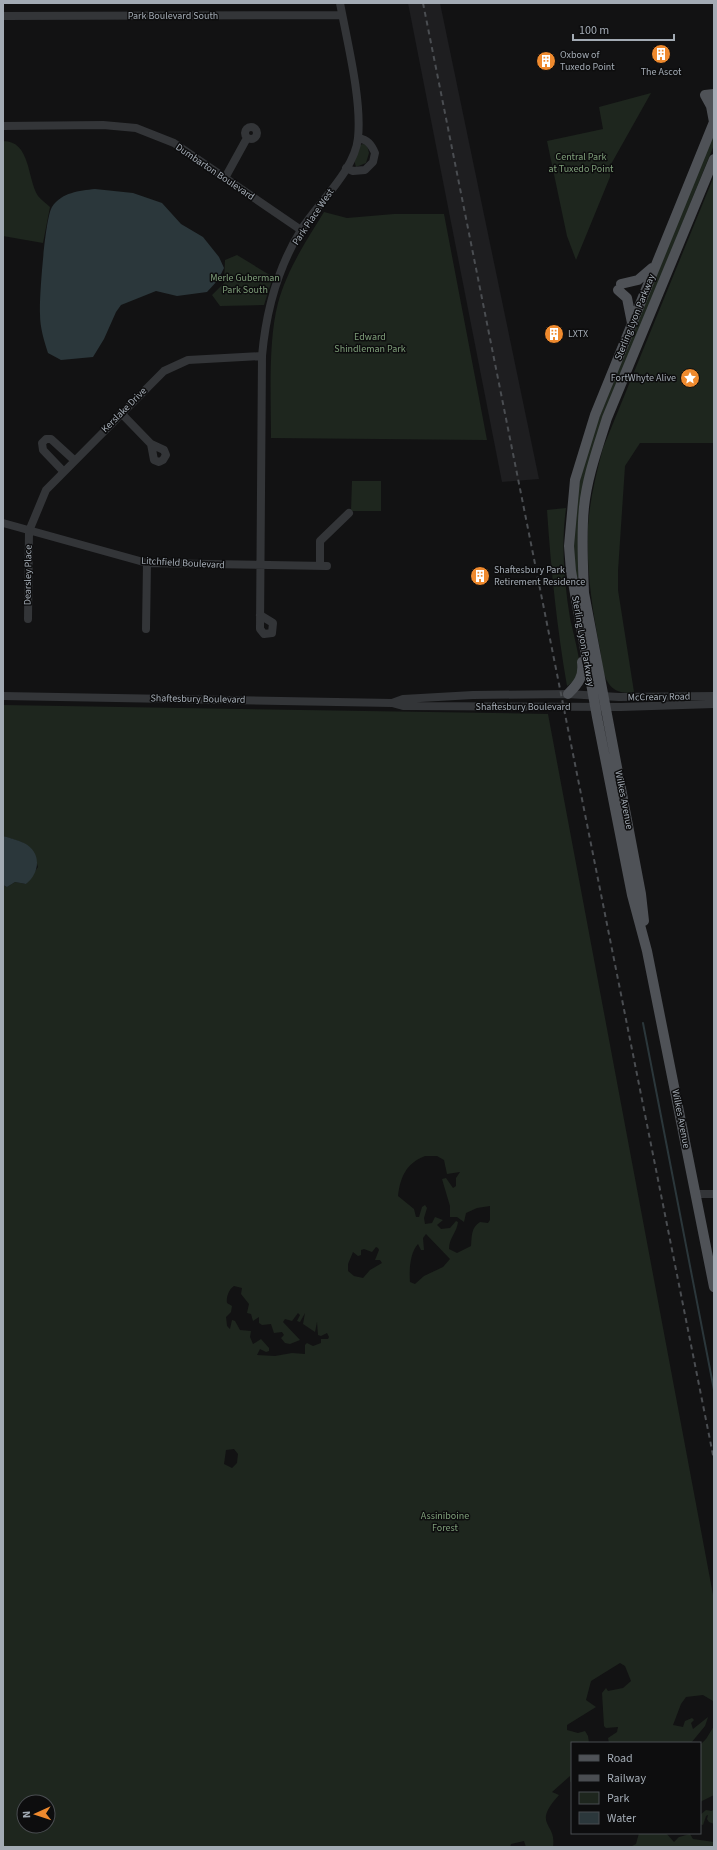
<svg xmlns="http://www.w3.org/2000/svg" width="717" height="1850" font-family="'Source Sans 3',sans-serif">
  <rect width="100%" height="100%" fill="#121213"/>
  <!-- built -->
  <path fill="#1e1e20" d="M408 3H440L539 479 502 482Z"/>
  <!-- green -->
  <path fill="#1e261e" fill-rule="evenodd" d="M651 93 610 166V177L576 260 567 236 547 141 603 129 599 107Z
    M714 132V145L601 424 579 521 578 563 579 582 578 583C566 536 578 478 593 433Z
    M3 141C31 141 27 179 38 196 41 200 46 203 50 207L43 243 3 236Z
    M363 144 367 145 369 153 366 163 356 167 354 160 360 145Z
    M714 176V443H640L625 466 618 571V590L634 692C624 694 615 692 609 684 602 675 602 660 600 649 592 608 586 568 588 526 590 499 596 474 603 448Z
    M324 212 347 218 394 214H444L487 440 271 438C271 397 268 341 278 303 287 270 306 241 324 212Z
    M237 255 273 277 264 305 220 306 212 295 224 283 225 260Z
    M352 481H381V511H351Z
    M566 508C561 545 564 581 570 618 572 628 581 662 580 669 579 676 572 683 567 686 557 628 551 570 547 510Z
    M3 705 548 714 714 1600V1704L713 1701 703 1695 686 1697 681 1704 673 1725 683 1727 685 1721 692 1718 694 1720 691 1723 693 1729 708 1717 705 1726 691 1743H609L608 1738 617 1732 618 1727 606 1728 604 1726 602 1693 606 1688 608 1691 623 1688 631 1681 625 1666 620 1663 591 1681 586 1700 596 1707 567 1725V1730L578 1733 585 1731 588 1736 589 1743H572V1781L570 1782V1776L552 1792 559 1795C531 1826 557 1822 553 1847H526L524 1841 511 1844 510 1847H3V885L7 887 15 882 26 884 38 867C31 842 27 844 3 836ZM425 1156H437L444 1160 447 1174 460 1172 456 1178V1186L453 1188 446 1178 442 1179 450 1206V1217H457L464 1222 466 1213 477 1208 490 1206V1220L488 1223 480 1222C471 1228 472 1235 471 1246L457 1253 449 1249C449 1238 457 1232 458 1222L456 1221 450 1228 441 1229 437 1225 443 1220 435 1217 432 1223 425 1224 424 1218 427 1208 425 1205 422 1207 419 1217H416L414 1209 398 1196C400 1178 406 1163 425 1156ZM426 1234 450 1259 443 1267 424 1276 415 1284 410 1282C409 1271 410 1252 418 1244L421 1250H424L423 1238ZM376 1247 378 1248 379 1250 375 1260H380L382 1263 370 1270 363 1278 354 1276 348 1271V1264L353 1252 358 1256 361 1255V1250L364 1249 372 1252ZM234 1286 242 1288 241 1294 249 1304 247 1313 251 1314 253 1321 259 1317V1323L262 1325 271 1324 274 1333 282 1332 284 1335 281 1338 285 1343 290 1344 300 1340 283 1322 285 1319 292 1321 298 1313 300 1315 297 1321 300 1322 305 1313 303 1324 315 1332 317 1322 318 1335 321 1336 327 1333 329 1337 328 1339H321V1343L313 1346 307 1343 305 1345V1354L292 1353 275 1356 257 1355 260 1349 266 1352 269 1351V1348L261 1339 253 1344 250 1337 251 1331 240 1330 235 1321 232 1320 230 1329 227 1326 226 1317 231 1312 232 1306 227 1303C226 1297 229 1289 234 1286ZM234 1449 238 1454 237 1463 232 1468 224 1464 226 1450ZM24 1802H48V1826H24Z
    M714 1726V1795L700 1802V1745L706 1739Z
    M714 1808V1824L709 1822 707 1819 708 1815 706 1816 703 1825 700 1824V1815L706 1810 712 1811Z
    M639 1833H666L674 1842 679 1837 690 1834 693 1839 714 1842V1847H630L636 1844Z"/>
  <!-- water -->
  <path fill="#2b373b" d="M95 189 133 193 162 203 181 224 203 237 219 257 224 268 218 280 207 292 177 296 156 291 121 305 116 312 104 339 93 357 61 360 48 353C44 340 40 328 40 314 39 299 45 218 52 207 62 192 79 191 95 189Z
    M3 836C10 838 18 840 24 843 42 852 40 873 26 884L15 882 7 887 3 885Z"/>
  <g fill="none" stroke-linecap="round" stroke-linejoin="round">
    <!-- stream -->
    <path stroke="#2b373b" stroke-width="2" d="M643 1023 714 1390"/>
    <!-- minor -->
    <path stroke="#333538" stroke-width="8" d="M3 16 342 15
      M3 126 103 125 136 128 174 143 301 230
      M245 133a6 6 0 1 1 12 0a6 6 0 1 1-12 0Z
      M346 168 353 171 365 170 373 162 375 153C371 144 368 140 358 138
      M225 178 247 138
      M121 413 151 444
      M151 444 164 450 166 455 163 460 159 462 154 460Z
      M63 471 43 450 42 443 46 439H51L74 460
      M3 523 147 563 327 566
      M320 566V541L349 513
      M260 615 273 623 272 633 264 634 260 629 262 356C266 311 277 269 301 230 318 203 355 170 358 138 362 100 347 41 340 3
      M28 619 29 531 46 490 164 371 188 360 262 356
      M146 629 147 563
      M3 696 392 703 403 706 621 707 714 704
      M392 703 403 699 473 695 567 694 619 697 714 696
      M696 1194H714"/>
    <!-- major -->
    <path stroke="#4f5257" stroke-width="10" d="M714 122 595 415 575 480 569 546 571 571 597 717 632 895 647 951 714 1287
      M714 122 711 106 705 95 714 94
      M621 284 638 280 652 268
      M618 290 627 298 632 323
      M568 694C578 684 584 677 582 662
      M644 921 641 894 584 593C583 564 581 536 584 507 587 477 598 447 607 418L714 159"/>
    <!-- rail -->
    <path stroke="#4a4d51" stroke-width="2" stroke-dasharray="5 4" stroke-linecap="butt" d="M423 3 714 1460"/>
  </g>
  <!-- icons -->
  <defs>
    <symbol id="building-disc" viewBox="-11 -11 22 22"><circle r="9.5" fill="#ef8a2e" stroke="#0d0d0e"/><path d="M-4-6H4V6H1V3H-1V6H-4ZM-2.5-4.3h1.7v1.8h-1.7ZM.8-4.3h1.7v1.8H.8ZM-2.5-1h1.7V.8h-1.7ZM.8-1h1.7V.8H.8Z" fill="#fff"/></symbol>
    <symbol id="sight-disc" viewBox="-11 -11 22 22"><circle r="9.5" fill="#ef8a2e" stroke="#0d0d0e"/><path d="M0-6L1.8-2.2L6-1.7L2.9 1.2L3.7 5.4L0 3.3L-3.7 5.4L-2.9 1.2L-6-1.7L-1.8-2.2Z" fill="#fff"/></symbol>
  </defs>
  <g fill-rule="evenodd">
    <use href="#building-disc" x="650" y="43" width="22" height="22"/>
    <use href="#building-disc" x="535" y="50" width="22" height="22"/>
    <use href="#building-disc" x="543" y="323" width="22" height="22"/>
    <use href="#sight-disc" x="679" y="367" width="22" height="22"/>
    <use href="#building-disc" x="469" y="565" width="22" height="22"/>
  </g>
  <g text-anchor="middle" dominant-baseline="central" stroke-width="3" stroke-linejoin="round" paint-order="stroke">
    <!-- street labels -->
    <g font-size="10" fill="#a3abb4" stroke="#0d0d0e">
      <text x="173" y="16">Park Boulevard South</text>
      <text transform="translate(215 172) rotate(34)">Dumbarton Boulevard</text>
      <text transform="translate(313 217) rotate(-56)">Park Place West</text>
      <text transform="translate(635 317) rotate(-68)">Sterling Lyon Parkway</text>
      <text transform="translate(124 410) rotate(-45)">Kerslake Drive</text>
      <text transform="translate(183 563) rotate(3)">Litchfield Boulevard</text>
      <text transform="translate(28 575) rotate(-89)">Dearsley Place</text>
      <text transform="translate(583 641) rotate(80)">Sterling Lyon Parkway</text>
      <text transform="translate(659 697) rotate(-1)">McCreary Road</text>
      <text transform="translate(198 699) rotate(1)">Shaftesbury Boulevard</text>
      <text x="523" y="707">Shaftesbury Boulevard</text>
      <text transform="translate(624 800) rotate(79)">Wilkes Avenue</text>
      <text transform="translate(681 1119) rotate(79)">Wilkes Avenue</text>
    </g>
    <!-- poi labels -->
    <g font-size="10" fill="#a3abb4" stroke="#0d0d0e" text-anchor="start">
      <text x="560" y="55">Oxbow of<tspan x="560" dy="12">Tuxedo Point</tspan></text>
      <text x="661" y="72" text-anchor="middle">The Ascot</text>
      <text x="568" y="334">LXTX</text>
      <text x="676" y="378" text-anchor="end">FortWhyte Alive</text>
      <text x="494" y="570">Shaftesbury Park<tspan x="494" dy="12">Retirement Residence</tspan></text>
    </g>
    <!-- park labels -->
    <g font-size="10" fill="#7f9f7a" stroke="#0d0d0e">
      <text x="581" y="157">Central Park<tspan x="581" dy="12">at Tuxedo Point</tspan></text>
      <text x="245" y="278">Merle Guberman<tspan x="245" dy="12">Park South</tspan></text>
      <text x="370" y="337">Edward<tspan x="370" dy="12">Shindleman Park</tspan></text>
      <text x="445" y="1516">Assiniboine<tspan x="445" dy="12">Forest</tspan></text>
    </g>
  </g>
  <!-- border -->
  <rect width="717" height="1850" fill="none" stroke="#a3abb4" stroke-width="8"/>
  <!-- legend -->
  <rect x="571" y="1742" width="130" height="92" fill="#0d0d0e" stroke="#494c50"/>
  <rect x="579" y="1755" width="20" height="6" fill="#4f5257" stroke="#494c50"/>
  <text x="607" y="1762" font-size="12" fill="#a3abb4">Road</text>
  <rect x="579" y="1775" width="20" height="6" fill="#4a4d51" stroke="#494c50"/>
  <text x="607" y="1782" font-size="12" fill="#a3abb4">Railway</text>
  <rect x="579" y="1792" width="20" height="12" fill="#1e261e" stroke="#494c50"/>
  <text x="607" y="1802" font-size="12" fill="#a3abb4">Park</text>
  <rect x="579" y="1812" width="20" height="12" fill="#2b373b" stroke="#494c50"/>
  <text x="607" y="1822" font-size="12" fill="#a3abb4">Water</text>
  <!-- north arrow -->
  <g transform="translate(36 1814) rotate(267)"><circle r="19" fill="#0d0d0e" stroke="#494c50"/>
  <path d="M0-3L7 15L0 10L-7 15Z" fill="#ef8a2e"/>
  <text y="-6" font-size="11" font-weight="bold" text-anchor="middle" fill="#a3abb4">N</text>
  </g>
  <!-- scale -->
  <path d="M573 34v6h101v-6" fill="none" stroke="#a3abb4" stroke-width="2"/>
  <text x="579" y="34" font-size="12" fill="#a3abb4" stroke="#0d0d0e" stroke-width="3" paint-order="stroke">100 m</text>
</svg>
